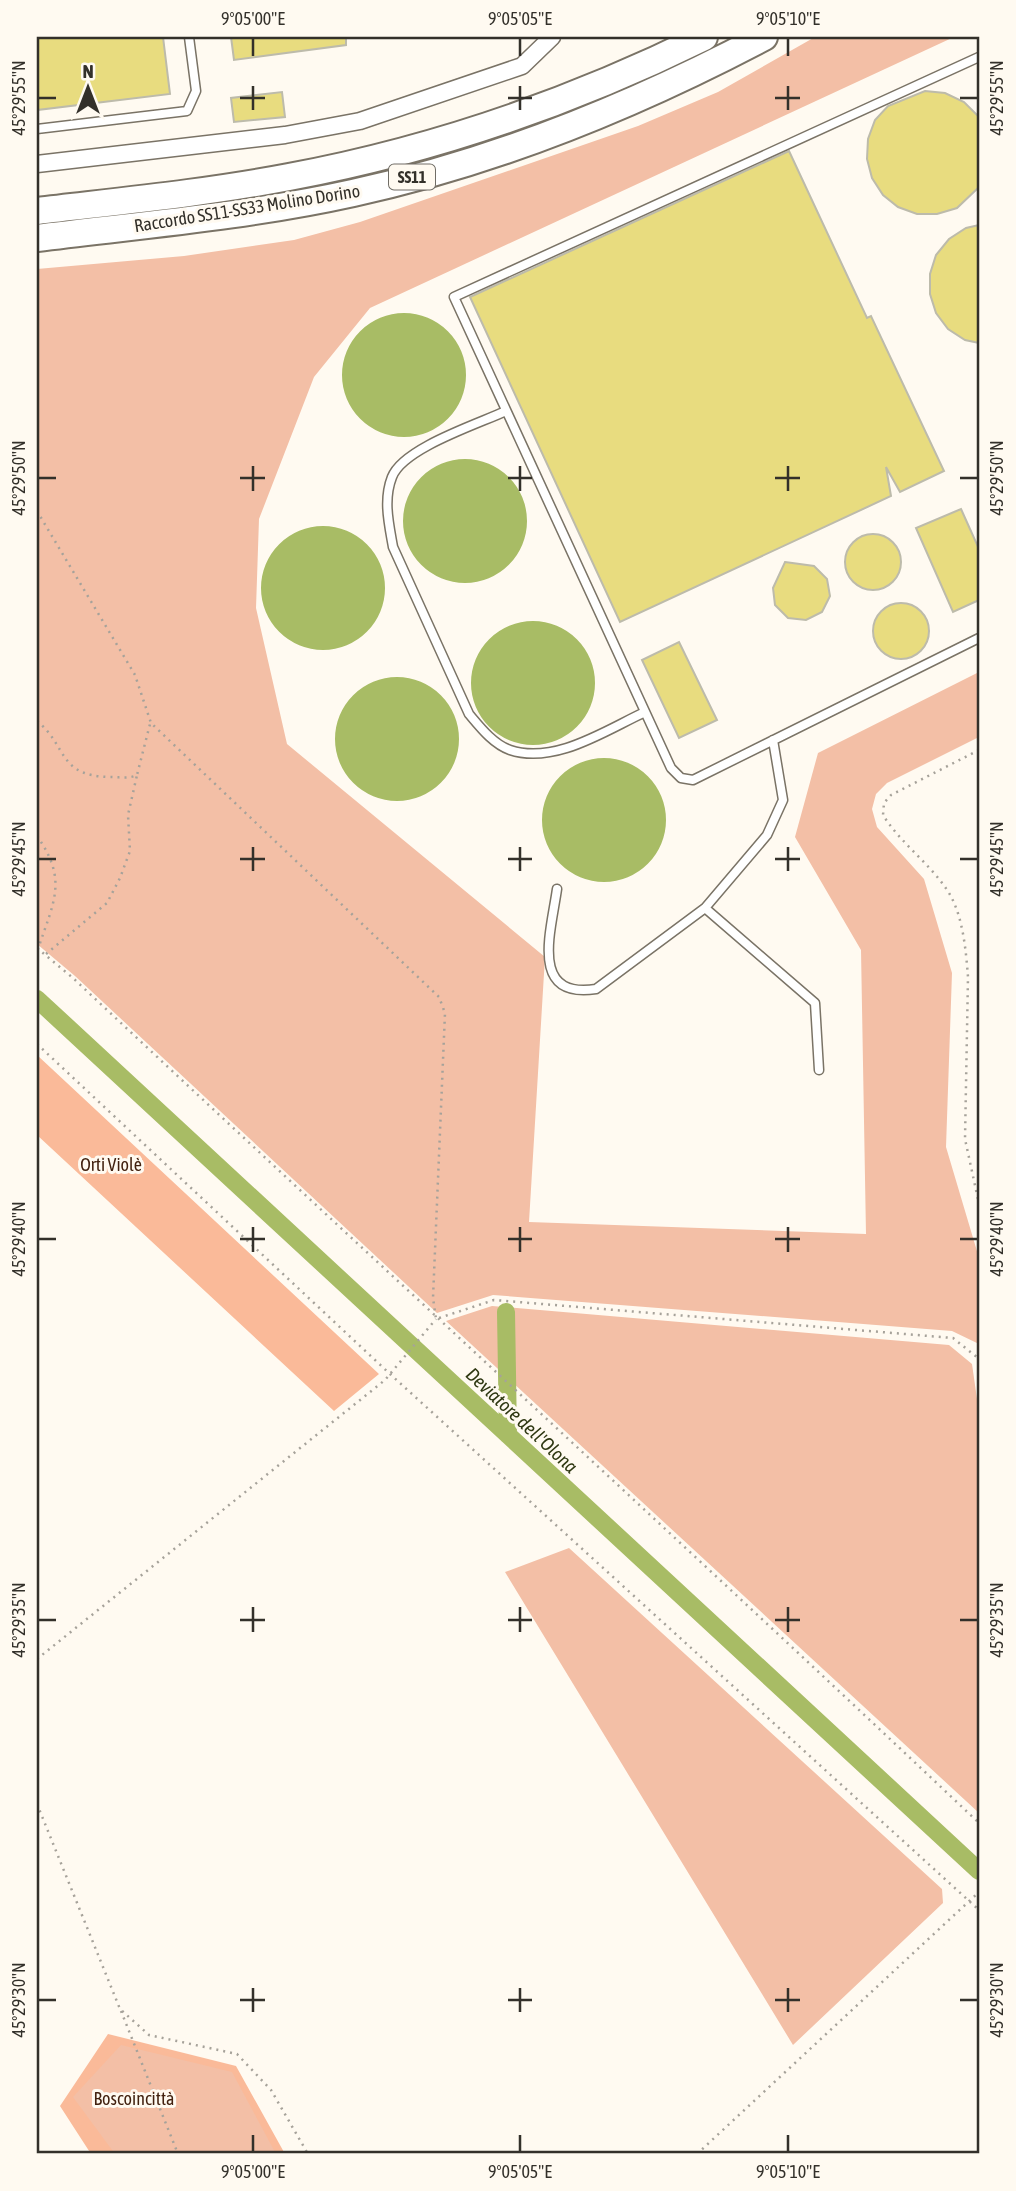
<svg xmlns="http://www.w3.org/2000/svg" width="1016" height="2191" font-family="'Asap Condensed',sans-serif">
  <rect width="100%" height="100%" fill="#fffaf1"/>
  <!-- green -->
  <path fill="#faba99" d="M37 1055 379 1374 334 1411 37 1135Z
    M108 2034 236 2066 285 2154H91L60 2106Z"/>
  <!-- forest -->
  <path fill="#f3bfa6" d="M815 37H954L370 308 314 377 259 519 256 608 287 744 545 957 529 1222 866 1234 861 950 795 837 818 753 979 672V737L887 783 876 794 872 809 877 827 924 879 952 973 946 1147 979 1258V1344L952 1331 493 1295 437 1313 75 976 37 944V269L184 256 294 240 360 222 638 126 718 92Z
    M492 1306 949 1345 972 1364 979 1413V1813L446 1321Z
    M569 1548 942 1889 943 1903 793 2045 505 1572Z
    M121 2045 232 2072 276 2154H115L73 2097Z"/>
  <!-- water -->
  <path fill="#a8bc65" d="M342 375a62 62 0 1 1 124 0a62 62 0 1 1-124 0Z
    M403 521a62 62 0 1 1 124 0a62 62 0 1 1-124 0Z
    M261 588a62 62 0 1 1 124 0a62 62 0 1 1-124 0Z
    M471 683a62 62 0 1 1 124 0a62 62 0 1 1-124 0Z
    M335 739a62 62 0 1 1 124 0a62 62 0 1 1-124 0Z
    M542 820a62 62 0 1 1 124 0a62 62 0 1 1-124 0Z"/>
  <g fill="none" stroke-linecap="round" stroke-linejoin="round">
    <!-- canal -->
    <path stroke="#a8bc65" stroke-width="18" d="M37 999 979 1871
      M506 1312 508 1435"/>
  </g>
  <!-- building -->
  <path fill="#e8dc7f" stroke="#bdbbab" stroke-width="2" d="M37 37H163L170 94 37 110Z
    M231 37H346V45L234 60Z
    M925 91 945 93 964 102 979 117V187L957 208 937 214H917L898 207 883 195 872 178 867 159 868 139 875 120 888 106Z
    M282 92 285 117 234 122 231 98Z
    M789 151 867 318 871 316 944 471 900 492 886 467 891 496 620 622 470 297Z
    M979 225V343L965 340 948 329 936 313 930 294V274L936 255 949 239 966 228Z
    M961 509 979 549V600L953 612 916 528Z
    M845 562a28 28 0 1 1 56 0a28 28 0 1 1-56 0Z
    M785 562 814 566 827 579 830 596 822 612 806 620 788 618 775 605 773 588Z
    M873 631a28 28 0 1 1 56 0a28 28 0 1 1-56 0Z
    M679 642 717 720 679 738 642 660Z"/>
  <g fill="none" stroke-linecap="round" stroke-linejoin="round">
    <defs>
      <path id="service" d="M979 57 454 297 671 768 681 778 693 780 979 638
        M37 129 187 111 196 91 189 37
        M506 411C478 424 403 448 392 477 383 500 389 524 393 547L469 714C480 727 493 744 510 750 555 765 606 730 645 712
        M557 889C551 932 529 999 596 989L705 908 767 835 783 800 773 740
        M705 908 815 1003 819 1070"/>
      <path id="minor" d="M37 164 285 135 360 121 522 66 552 37"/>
      <path id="trunk" d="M37 211C121 201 205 193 289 177 434 150 572 102 704 37
        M37 238C142 225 249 216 353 193 496 162 635 105 764 37"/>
    </defs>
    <!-- service casing -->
    <use href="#service" stroke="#7a7366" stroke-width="11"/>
    <!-- minor casing -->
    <use href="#minor" stroke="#7a7366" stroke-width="19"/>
    <!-- trunk casing -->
    <use href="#trunk" stroke="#7a7366" stroke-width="30"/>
    <!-- path -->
    <path stroke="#a6a29a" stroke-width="2.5" stroke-dasharray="2 5" stroke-linecap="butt" d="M37 511 135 675 151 723 439 997 445 1013 433 1298 436 1319 494 1300 953 1338 978 1358 979 1368
      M37 721C68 746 57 776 110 777 119 777 129 779 137 775L150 724
      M979 750 891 795 884 803 883 815C901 844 931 864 949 893 963 916 966 951 968 977L965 1139 979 1204
      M37 836C68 880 54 901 38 949
      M37 948 73 978C374 1261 679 1539 979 1823
      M46 954 107 903 120 878 130 851 128 815 137 775
      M37 1044 390 1374 979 1910
      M37 1659 385 1380 436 1319
      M37 1804 120 2009 149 2035 237 2054 271 2090 308 2154
      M121 2011 178 2154
      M697 2154 979 1892"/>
    <!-- service -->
    <use href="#service" stroke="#fff" stroke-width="8"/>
    <!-- minor -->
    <use href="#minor" stroke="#fff" stroke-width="16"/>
    <!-- trunk -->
    <use href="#trunk" stroke="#fff" stroke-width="26"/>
  </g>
  <!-- ticks -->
  <path fill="none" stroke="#33302a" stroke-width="2.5" d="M253 38V56M520 38V56M788 38V56M253 86V110M520 86V110M788 86V110M38 98H56M240 98H265M508 98H532M775 98H800M960 98H978M253 466V491M520 466V491M788 466V491M38 478H56M240 478H265M508 478H532M775 478H800M960 478H978M253 847V871M520 847V871M788 847V871M38 859H56M240 859H265M508 859H532M775 859H800M960 859H978M253 1227V1252M520 1227V1252M788 1227V1252M38 1239H56M240 1239H265M508 1239H532M775 1239H800M960 1239H978M253 1607V1632M520 1607V1632M788 1607V1632M38 1620H56M240 1620H265M508 1620H532M775 1620H800M960 1620H978M253 1988V2012M520 1988V2012M788 1988V2012M38 2000H56M240 2000H265M508 2000H532M775 2000H800M960 2000H978M253 2135V2152M520 2135V2152M788 2135V2152"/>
  <g text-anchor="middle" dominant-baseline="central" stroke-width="6" stroke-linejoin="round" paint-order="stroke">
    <!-- shield labels -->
    <rect fill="#fffaf1" stroke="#706d66" stroke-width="2" x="389" y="164.5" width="46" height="25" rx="5"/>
    <g font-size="16" font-weight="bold" fill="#33302a">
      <text x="412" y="177">SS11</text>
    </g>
    <!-- street labels -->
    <g font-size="18" fill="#33302a" stroke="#fffaf1">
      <text transform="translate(247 208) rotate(-9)">Raccordo SS11-SS33 Molino Dorino</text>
    </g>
    <!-- park labels -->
    <g font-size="18" fill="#42210f" stroke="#fffaf1">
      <text x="111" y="1164">Orti Violè</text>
      <text x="134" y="2098">Boscoincittà</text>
    </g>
    <!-- water labels -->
    <g font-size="19" font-style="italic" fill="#2f3812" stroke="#fffaf1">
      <text transform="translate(522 1420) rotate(43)">Deviatore dell'Olona</text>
    </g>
  </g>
  <!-- border -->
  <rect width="1016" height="2191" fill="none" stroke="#fffaf1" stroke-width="77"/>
  <!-- north arrow -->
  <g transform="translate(88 88)" stroke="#fffaf1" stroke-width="5" paint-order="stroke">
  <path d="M0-5L12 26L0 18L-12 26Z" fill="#33302a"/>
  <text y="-10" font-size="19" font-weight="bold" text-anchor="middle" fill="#33302a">N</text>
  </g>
  <rect x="38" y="38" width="940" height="2114" fill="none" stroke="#33302a" stroke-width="2.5"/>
  <g font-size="18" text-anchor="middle" fill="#33302a">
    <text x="253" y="25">9°05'00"E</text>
    <text x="520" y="25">9°05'05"E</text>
    <text x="788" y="25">9°05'10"E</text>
    <text transform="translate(19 98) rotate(-90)" y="6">45°29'55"N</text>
    <text transform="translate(997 98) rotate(-90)" y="6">45°29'55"N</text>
    <text transform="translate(19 478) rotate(-90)" y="6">45°29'50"N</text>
    <text transform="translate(997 478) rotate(-90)" y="6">45°29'50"N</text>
    <text transform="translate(19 859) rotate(-90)" y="6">45°29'45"N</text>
    <text transform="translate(997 859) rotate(-90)" y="6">45°29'45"N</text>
    <text transform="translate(19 1239) rotate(-90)" y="6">45°29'40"N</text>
    <text transform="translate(997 1239) rotate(-90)" y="6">45°29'40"N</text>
    <text transform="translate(19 1620) rotate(-90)" y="6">45°29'35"N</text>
    <text transform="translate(997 1620) rotate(-90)" y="6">45°29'35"N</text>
    <text transform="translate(19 2000) rotate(-90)" y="6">45°29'30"N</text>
    <text transform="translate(997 2000) rotate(-90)" y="6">45°29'30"N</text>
    <text x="253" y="2178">9°05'00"E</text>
    <text x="520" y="2178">9°05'05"E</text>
    <text x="788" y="2178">9°05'10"E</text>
  </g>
</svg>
